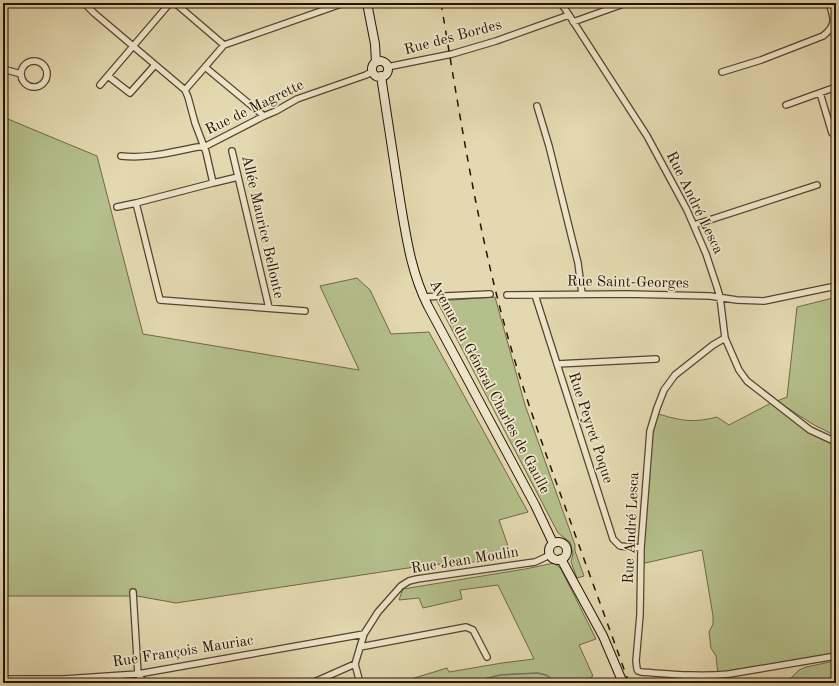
<svg xmlns="http://www.w3.org/2000/svg" width="839" height="686" font-family="'Old Standard TT',serif">
  <rect width="100%" height="100%" fill="#e3d8af"/>
  <filter id="stains"><feTurbulence type="fractalNoise" baseFrequency=".005" numOctaves="4"/><feColorMatrix values="0 0 0 0 .2 0 0 0 0 .09 0 0 0 0 .02 0 0 0 .5 -.17"/></filter>
  <radialGradient id="worn" r=".72"><stop offset=".6" stop-color="#630" stop-opacity="0"/><stop offset="1" stop-color="#630" stop-opacity=".3"/></radialGradient>
  <!-- green -->
  <path fill="#b4bf8b" stroke="#6e6846" d="M3 117 97 156 143 334 359 370 320 286 357 278 370 290 391 334 429 332 528 512 499 520 508 546 488 561 428 565 176 603 137 596H3Z
    M836 296V436L814 425 777 401 787 397 797 307 829 299Z
    M495 297 525 405 575 545V551L584 576 577 578 571 562 573 554 570 542 558 533 437 301Z
    M773 402 810 430 836 442V656L718 675 716 656 711 648 709 632 713 624V616L702 550 641 564 650 431 655 414C662 414 667 417 673 418 689 422 702 421 717 417L729 425Z
    M554 563 561 569 596 639 579 645 593 676 583 682 584 683H398L447 668 449 672 502 663 534 659 498 585 460 590 462 599 423 608 419 598 399 600 403 589 525 569Z
    M830 662H834L836 670V683H786L799 670 806 667Z"/>
  <g fill="none" stroke-linecap="round" stroke-linejoin="round">
    <!-- stream -->
    <path stroke="#6a7764" stroke-width="1.5" d="M468 683 500 675 537 673 546 675 558 683"/>
    <defs>
      <path id="minor" d="M84 3 94 13 185 90 188 97 195 123 206 152 213 183 238 177
        M175 3 224 45
        M561 3 569 15 647 136 687 210 706 254 717 287 720 297 725 338 713 345 675 375 664 390 657 408 650 431 641 548 640 615 636 661 637 669 638 671 641 672C670 674 699 677 729 674L836 656
        M573 22 626 3
        M21 74a13 13 0 1 1 26 0a13 13 0 1 1-26 0Z
        M205 67 264 116
        M387 67 452 54 496 41 569 15
        M3 69 21 74
        M722 72 761 60 823 36C837 25 834 18 829 3
        M108 76 130 93 155 65
        M100 85 170 3
        M185 90 224 45 344 3
        M820 93 832 133
        M786 105 836 87
        M537 106 549 146 578 263 582 294
        M232 151 269 308
        M121 156C148 159 171 152 198 147H204L264 116 276 111 297 99 366 75 373 71
        M136 203 160 300 305 311
        M117 207 136 203 213 183
        M694 225 817 185
        M507 295 627 294 710 296 737 300 764 301 836 286
        M535 295 613 539 620 546 641 548
        M423 297 490 294
        M725 338 739 370 747 381 810 430 836 442
        M557 364 656 359
        M133 592 138 674 144 683
        M360 647 466 627 473 630 487 657
        M355 664 360 683
        M3 679H64L138 674 364 634
        M312 683 355 664 364 634 378 612 401 586 409 581 417 579 535 562 550 555"/>
      <path id="secondary" d="M367 3 375 44 376 62
        M372 69a8 8 0 1 1 16 0a8 8 0 1 1-16 0Z
        M381 76C388 120 394 163 401 206 407 242 412 274 428 306L535 505 553 543
        M549 551a9 9 0 1 1 18 0a9 9 0 1 1-18 0Z
        M561 559 603 636 623 683"/>
    </defs>
    <!-- minor casing -->
    <use href="#minor" stroke="#57422c" stroke-width="8"/>
    <!-- secondary casing -->
    <use href="#secondary" stroke="#281000" stroke-width="10"/>
    <!-- minor -->
    <use href="#minor" stroke="#ede6cb" stroke-width="5.5"/>
    <!-- secondary -->
    <use href="#secondary" stroke="#ede6cb" stroke-width="8"/>
    <!-- rail -->
    <path stroke="#281000" stroke-width="1.5" stroke-dasharray="7 7" stroke-linecap="butt" d="M441 3C461 122 479 242 514 358 531 414 551 468 571 523 590 576 610 630 629 683"/>
  </g>
  <g text-anchor="middle" dominant-baseline="central" stroke-width="3.5" stroke-linejoin="round" paint-order="stroke">
    <!-- street labels -->
    <g font-size="15" fill="#281000" stroke="#ede6cb">
      <text transform="translate(453 38) rotate(-15)">Rue des Bordes</text>
      <text transform="translate(255 108) rotate(-26)">Rue de Magrette</text>
      <text transform="translate(694 203) rotate(64)">Rue André Lesca</text>
      <text transform="translate(262 227) rotate(77)">Allée Maurice Bellonte</text>
      <text transform="translate(628 283) rotate(1)">Rue Saint-Georges</text>
      <text transform="translate(489 387) rotate(62)">Avenue du Général Charles de Gaulle</text>
      <text transform="translate(590 428) rotate(72)">Rue Peyret Poque</text>
      <text transform="translate(632 528) rotate(-87)">Rue André Lesca</text>
      <text transform="translate(465 561) rotate(-9)">Rue Jean Moulin</text>
      <text transform="translate(183 652) rotate(-9)">Rue François Mauriac</text>
    </g>
  </g>
  <!-- margin -->
  <rect width="839" height="686" fill="none" stroke="#e3d8af" stroke-width="16"/>
  <rect x="4" y="4" width="831" height="678" fill="none" stroke="#281000" stroke-width="2"/>
  <rect x="8" y="8" width="823" height="670" fill="none" stroke="#281000"/>
  <rect width="100%" height="100%" filter="url(#stains)"/>
  <rect width="100%" height="100%" fill="url(#worn)"/>
</svg>
